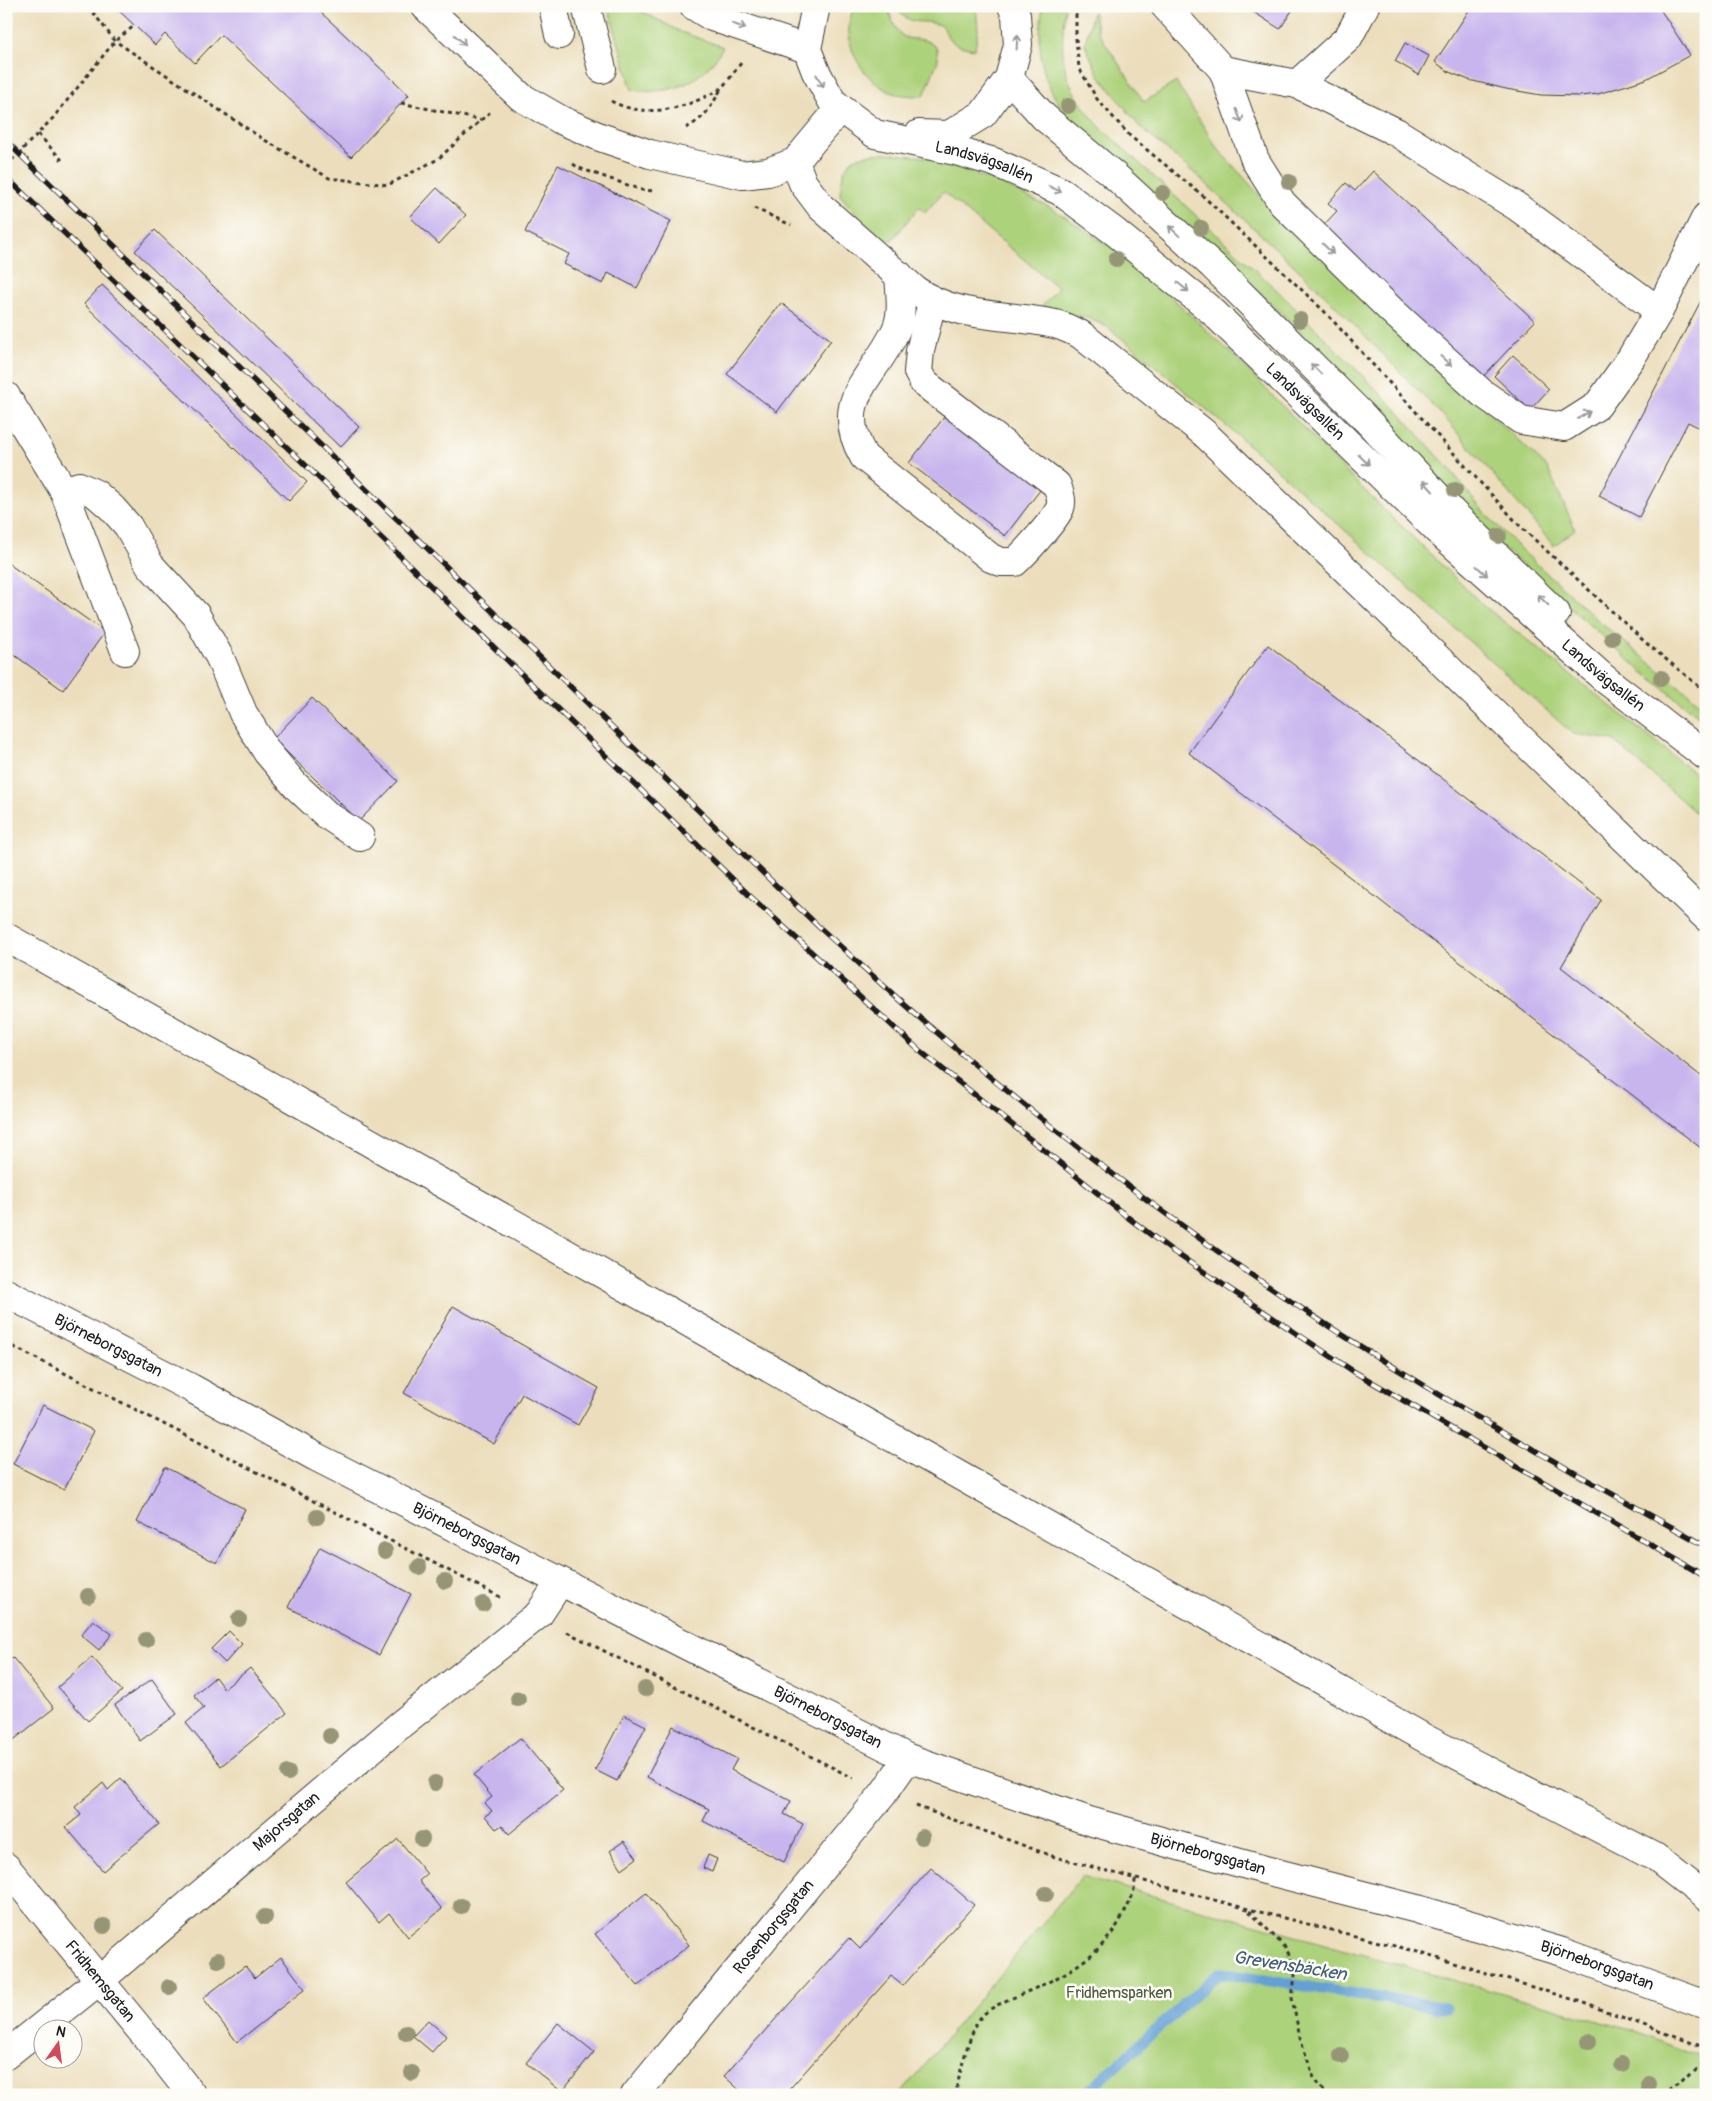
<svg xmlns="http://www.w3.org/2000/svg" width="1712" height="2101" font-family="Pangolin,sans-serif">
  <rect width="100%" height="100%" fill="#fdfcf7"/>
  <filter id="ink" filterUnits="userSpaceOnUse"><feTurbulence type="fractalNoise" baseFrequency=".02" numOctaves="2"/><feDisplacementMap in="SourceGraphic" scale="10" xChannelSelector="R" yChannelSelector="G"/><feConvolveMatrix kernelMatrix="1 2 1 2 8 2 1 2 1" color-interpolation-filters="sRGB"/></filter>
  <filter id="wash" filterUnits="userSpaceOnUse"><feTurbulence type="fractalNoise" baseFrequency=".0096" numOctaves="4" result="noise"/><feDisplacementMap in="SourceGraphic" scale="20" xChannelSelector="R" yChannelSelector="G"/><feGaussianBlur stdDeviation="1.12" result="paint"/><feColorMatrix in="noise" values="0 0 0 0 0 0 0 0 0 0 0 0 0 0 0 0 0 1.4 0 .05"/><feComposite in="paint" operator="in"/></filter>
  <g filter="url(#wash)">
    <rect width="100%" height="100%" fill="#ecdebc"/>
    <!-- green -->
    <path fill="#add27c" stroke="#64774c" d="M608 6H632L681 32 723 47C702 84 672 95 632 90Z
      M855 6H887C890 14 893 25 899 32 908 45 923 32 937 49L938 60 924 96C912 96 897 96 886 90 858 74 838 37 855 6Z
      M894 6H976L978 29 975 49C966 48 954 46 948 37 945 32 945 27 939 25 918 17 913 30 894 6Z
      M1043 6H1065C1059 63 1062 84 1100 127L1278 291 1390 403 1449 468 1483 511 1516 545 1602 624 1706 708V722L1639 669 1492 538 1430 475 1312 342 1242 276 1072 124C1042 82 1035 58 1043 6Z
      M1093 11 1098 32 1144 102 1176 82 1217 148 1276 213 1547 467 1575 529 1554 546 1444 417 1319 289 1200 178 1140 127 1098 74 1085 44Z
      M886 153 933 158 1005 186 1053 209 1135 263 1233 355 1362 488 1483 605 1706 782V822L1613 740 1573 734 1264 458 1134 348 1107 327 1088 318 1040 309 1058 288 943 192 925 213 919 207 892 240 880 238 860 219 840 195C843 159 851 155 886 153Z
      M1082 1876 1638 2032 1706 2058V2095H899Z"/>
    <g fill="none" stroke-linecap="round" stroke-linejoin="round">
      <!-- stream -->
      <path stroke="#65a0d5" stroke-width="11" d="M1084 2095 1219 1973 1446 2008"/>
    </g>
    <g id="blocks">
      <!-- building -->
      <path fill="#c8b5ee" d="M114 6H314L409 95 351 157 221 35 195 63 165 34 155 45Z
        M1244 6H1295L1280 29Z
        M1472 6H1658L1690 55 1646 79 1598 94 1580 96 1541 95 1506 89 1469 80 1449 72 1435 62Z
        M1405 43 1429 56 1419 75 1395 61Z
        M558 165 671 221 637 288 608 273 603 284 564 264 569 254 525 232Z
        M1373 171 1535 321 1480 380 1319 230 1337 211 1328 203 1346 183 1355 191Z
        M437 188 466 215 439 244 410 217Z
        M155 230 359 427 340 447 135 251Z
        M102 285 307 482 289 501 84 304Z
        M1706 291V431L1688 422 1639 517 1599 496Z
        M781 303 831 340 777 412 727 374Z
        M1513 355 1549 389 1530 410 1494 376Z
        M948 412 1044 485 1005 536 909 463Z
        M6 562 105 632 63 690 6 649Z
        M1268 645 1601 900 1561 967 1706 1080V1152L1189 753Z
        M312 698 398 781 359 821 273 739Z
        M453 1306 599 1388 578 1425 522 1394 494 1444 404 1393Z
        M43 1405 94 1431 64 1490 13 1464Z
        M165 1467 245 1509 217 1563 137 1522Z
        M320 1547 411 1594 379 1655 288 1607Z
        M93 1620 112 1634 99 1650 81 1635Z
        M229 1631 242 1644 225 1663 211 1649Z
        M92 1657 122 1691 88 1721 58 1687Z
        M13 1658 54 1708 6 1746V1663Z
        M250 1668 287 1713 221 1766 186 1723 204 1708 194 1695 215 1677 224 1689Z
        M152 1679 177 1714 140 1741 115 1705Z
        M624 1715 646 1726 617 1781 595 1770Z
        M673 1726 737 1759 731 1770 791 1801 784 1814 803 1824 784 1862 703 1821 709 1809 647 1777Z
        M520 1738 563 1790 509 1834 502 1825 496 1829 485 1816 492 1811 485 1803 492 1797 474 1775Z
        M121 1778 159 1824 103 1871 66 1827 81 1815 75 1807 103 1783 108 1790Z
        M398 1839 427 1874 419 1881 442 1909 408 1937 389 1913 379 1922 346 1882Z
        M624 1841 637 1858 622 1869 610 1851Z
        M708 1855 717 1859 712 1872 703 1868Z
        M931 1868 974 1905 903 1986 891 1976 784 2095H745L724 2076 849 1938 860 1949Z
        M646 1893 689 1945 638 1986 595 1934Z
        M281 1957 305 1989 237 2042 203 1998 245 1966 255 1978Z
        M428 2020 446 2036 432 2052 413 2036Z
        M558 2023 594 2052 562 2092 526 2063Z"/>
    </g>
  </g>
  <g filter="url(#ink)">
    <use href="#blocks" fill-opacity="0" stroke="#3b3934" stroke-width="1"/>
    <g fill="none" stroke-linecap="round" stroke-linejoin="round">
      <defs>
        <g id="minor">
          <path d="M425 6 521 97 561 120 600 137 650 154 742 175 768 172 795 162 840 108"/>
          <path d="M553 6 559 35"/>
          <path d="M586 6 602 69"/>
          <path d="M694 6 712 17 807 49"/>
          <path d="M1165 6 1223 70 1297 84 1396 132 1516 206 1659 311"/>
          <path d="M1223 70 1255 160 1282 203 1391 310 1482 393 1521 420 1564 427 1597 406 1631 358 1659 311 1706 217"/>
          <path d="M1297 84 1348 38 1365 6"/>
          <path d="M795 162 803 183 821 207 915 290C959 320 1005 313 1055 324 1064 326 1072 331 1080 334L1204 433 1706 917"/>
          <path d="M899 275C900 294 904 315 895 332 873 379 831 400 864 457L991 558 1001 562H1015C1024 554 1056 519 1060 508 1063 500 1059 492 1057 485L924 383 918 372 920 351 932 302"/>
          <path d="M6 396 64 491 125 651"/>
          <path d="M64 491 79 486 96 494 112 508 128 526 150 565 196 615 220 658 243 713 267 752 295 785 327 815 360 837"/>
          <path d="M6 937 1426 1739 1655 1857 1706 1897"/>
          <path id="s1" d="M6 1867 152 2044 192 2095"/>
          <path id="s2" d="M6 2055 100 1980 401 1724 539 1614 560 1582"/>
          <path id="s3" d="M635 2095 883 1794 908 1758"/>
        </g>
        <g id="major">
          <path id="s4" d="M816 6 807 49 816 72 832 101 840 108 875 134 956 151 994 162 1060 191 1115 232 1213 312 1437 530 1606 680 1706 756"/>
          <path d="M1009 78 1044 117 1115 176 1213 266 1361 414 1453 513 1556 613"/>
          <path d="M919 134 949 135 983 114 1009 78 1018 45 1016 15 1012 6"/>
        </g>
        <g id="highway">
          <path id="s5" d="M6 1293 191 1388 316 1457 908 1758 1089 1821 1265 1870 1417 1909 1562 1952 1706 2005"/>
        </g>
      </defs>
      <!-- minor casing -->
      <use href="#minor" stroke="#3b3934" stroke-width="30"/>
      <!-- major casing -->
      <use href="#major" stroke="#3b3934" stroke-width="30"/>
      <!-- highway casing -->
      <use href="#highway" stroke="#3b3934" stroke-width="30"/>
      <!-- path -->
      <path stroke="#3b3934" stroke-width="3" stroke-dasharray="4 4" stroke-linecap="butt" d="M88 6 115 41 263 139 329 178 388 185 438 159 490 112
        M385 6 392 13
        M1076 6V39L1079 68 1097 99 1130 136 1202 195 1325 312 1520 526 1645 642 1706 692
        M611 101C641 117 676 111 705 97 710 94 718 92 722 87 729 80 735 71 741 63
        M401 103 481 120
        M686 128C706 117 710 109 721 89
        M38 134 62 160
        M573 164 579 168 642 190 654 191
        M6 166 53 118 115 41 134 26
        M754 208 791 225
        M6 1343 504 1599
        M567 1632 853 1778
        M916 1806 1055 1857 1248 1909 1411 1950 1578 2001 1706 2048
        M1249 1911 1285 1947 1296 1968 1292 1998 1300 2038 1315 2081 1327 2095
        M953 2095 956 2091C960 2073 970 2028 982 2016 994 2004 1013 1998 1029 1991 1066 1975 1103 1954 1122 1917 1129 1904 1135 1894 1135 1879
        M1315 2095 1324 2092
        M1663 2095 1680 2084 1706 2058"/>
      <!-- minor -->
      <use href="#minor" stroke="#fff" stroke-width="28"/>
      <!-- major -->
      <use href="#major" stroke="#fff" stroke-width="28"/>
      <!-- highway -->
      <use href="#highway" stroke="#fff" stroke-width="28"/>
      <defs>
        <path id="rail" d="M6 141 820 928C854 958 887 990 921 1019 1009 1095 1101 1167 1195 1235 1356 1352 1532 1450 1706 1546
          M6 177 399 555 751 897 920 1051 1130 1219 1171 1250 1353 1371 1706 1577"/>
      </defs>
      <!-- rail casing -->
      <use href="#rail" stroke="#1c1c1c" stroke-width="5.5"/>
      <!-- rail -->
      <use href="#rail" stroke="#fdfcf7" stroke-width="4" stroke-dasharray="11" stroke-linecap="butt"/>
    </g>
    <!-- trees -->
    <g fill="#969677">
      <circle cx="1068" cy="106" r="8"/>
      <circle cx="1289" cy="182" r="8"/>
      <circle cx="1163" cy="193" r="8"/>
      <circle cx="1201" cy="228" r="8"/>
      <circle cx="1116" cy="259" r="8"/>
      <circle cx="1300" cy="320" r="8"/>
      <circle cx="1455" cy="490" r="8"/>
      <circle cx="1499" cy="536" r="8"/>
      <circle cx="1612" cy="638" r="8"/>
      <circle cx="1661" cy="678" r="8"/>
      <circle cx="317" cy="1517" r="8"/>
      <circle cx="385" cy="1551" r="8"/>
      <circle cx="419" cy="1567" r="8"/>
      <circle cx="445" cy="1581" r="8"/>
      <circle cx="88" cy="1596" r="8"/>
      <circle cx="483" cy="1604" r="8"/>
      <circle cx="239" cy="1619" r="8"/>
      <circle cx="146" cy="1640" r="8"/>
      <circle cx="645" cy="1689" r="8"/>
      <circle cx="518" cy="1699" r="8"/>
      <circle cx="330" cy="1736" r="8"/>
      <circle cx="288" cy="1773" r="8"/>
      <circle cx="435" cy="1783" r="8"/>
      <circle cx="922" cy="1837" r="8"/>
      <circle cx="422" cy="1839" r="8"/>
      <circle cx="1046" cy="1894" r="8"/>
      <circle cx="461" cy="1906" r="8"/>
      <circle cx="265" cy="1917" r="8"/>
      <circle cx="104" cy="1926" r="8"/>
      <circle cx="218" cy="1960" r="8"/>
      <circle cx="169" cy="1987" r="8"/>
      <circle cx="406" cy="2033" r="8"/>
      <circle cx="1589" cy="2042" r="8"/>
      <circle cx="1341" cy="2056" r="8"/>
      <circle cx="1621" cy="2064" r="8"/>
      <circle cx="412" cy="2073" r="8"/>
      <circle cx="1649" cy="2084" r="8"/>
    </g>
    <!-- one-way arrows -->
    <defs><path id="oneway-shaft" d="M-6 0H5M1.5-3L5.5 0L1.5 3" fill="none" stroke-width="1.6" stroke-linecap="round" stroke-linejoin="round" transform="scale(1.25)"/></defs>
    <g stroke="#999">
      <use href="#oneway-shaft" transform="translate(739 26) rotate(19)"/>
      <use href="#oneway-shaft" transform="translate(460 40) rotate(43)"/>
      <use href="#oneway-shaft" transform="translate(1017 42) rotate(-87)"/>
      <use href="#oneway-shaft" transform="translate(820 81) rotate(61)"/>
      <use href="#oneway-shaft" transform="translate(1239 116) rotate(70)"/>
      <use href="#oneway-shaft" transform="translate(1055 189) rotate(25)"/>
      <use href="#oneway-shaft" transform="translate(1174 231) rotate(-137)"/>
      <use href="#oneway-shaft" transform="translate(1328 249) rotate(44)"/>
      <use href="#oneway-shaft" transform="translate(1183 287) rotate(39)"/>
      <use href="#oneway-shaft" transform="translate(1446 361) rotate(42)"/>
      <use href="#oneway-shaft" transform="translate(1316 369) rotate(-135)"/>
      <use href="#oneway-shaft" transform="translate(1584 415) rotate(-32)"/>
      <use href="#oneway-shaft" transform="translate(1364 460) rotate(44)"/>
      <use href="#oneway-shaft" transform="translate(1428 486) rotate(-133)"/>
      <use href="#oneway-shaft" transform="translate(1482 571) rotate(42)"/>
      <use href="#oneway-shaft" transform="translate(1543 600) rotate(-136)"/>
    </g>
  </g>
  <g text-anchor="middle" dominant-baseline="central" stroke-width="5" stroke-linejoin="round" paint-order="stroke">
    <!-- street labels -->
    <g font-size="16" fill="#1c1c1c" stroke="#fdfcf7">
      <text stroke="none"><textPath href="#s4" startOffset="269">Landsvägsallén</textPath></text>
      <text stroke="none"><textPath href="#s4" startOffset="674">Landsvägsallén</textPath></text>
      <text stroke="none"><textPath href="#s4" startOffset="1079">Landsvägsallén</textPath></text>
      <text stroke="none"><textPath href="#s5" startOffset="115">Björneborgsgatan</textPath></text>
      <text stroke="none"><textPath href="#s5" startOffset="520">Björneborgsgatan</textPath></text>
      <text stroke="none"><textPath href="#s5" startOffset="925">Björneborgsgatan</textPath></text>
      <text stroke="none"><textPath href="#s2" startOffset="365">Majorsgatan</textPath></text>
      <text stroke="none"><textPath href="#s5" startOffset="1330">Björneborgsgatan</textPath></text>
      <text stroke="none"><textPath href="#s3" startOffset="218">Rosenborgsgatan</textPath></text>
      <text stroke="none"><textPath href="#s5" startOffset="1735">Björneborgsgatan</textPath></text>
      <text stroke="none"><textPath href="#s1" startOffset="148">Fridhemsgatan</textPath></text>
    </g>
    <!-- park labels -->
    <g font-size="16" fill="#4f5c3e" stroke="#fdfcf7">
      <text x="1119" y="1993">Fridhemsparken</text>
    </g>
    <!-- water labels -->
    <g font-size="18" font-style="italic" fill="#405e78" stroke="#fdfcf7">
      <text transform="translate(1290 1966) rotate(9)">Grevensbäcken</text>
    </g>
  </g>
  <!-- margin -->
  <rect width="1712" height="2101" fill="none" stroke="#fdfcf7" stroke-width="25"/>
  <!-- north arrow -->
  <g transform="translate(58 2044) rotate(14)"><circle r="24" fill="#fdfcf7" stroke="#a3a29f"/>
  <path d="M0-4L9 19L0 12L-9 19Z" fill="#d1495b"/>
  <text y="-8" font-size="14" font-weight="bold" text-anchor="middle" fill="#1c1c1c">N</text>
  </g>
</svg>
